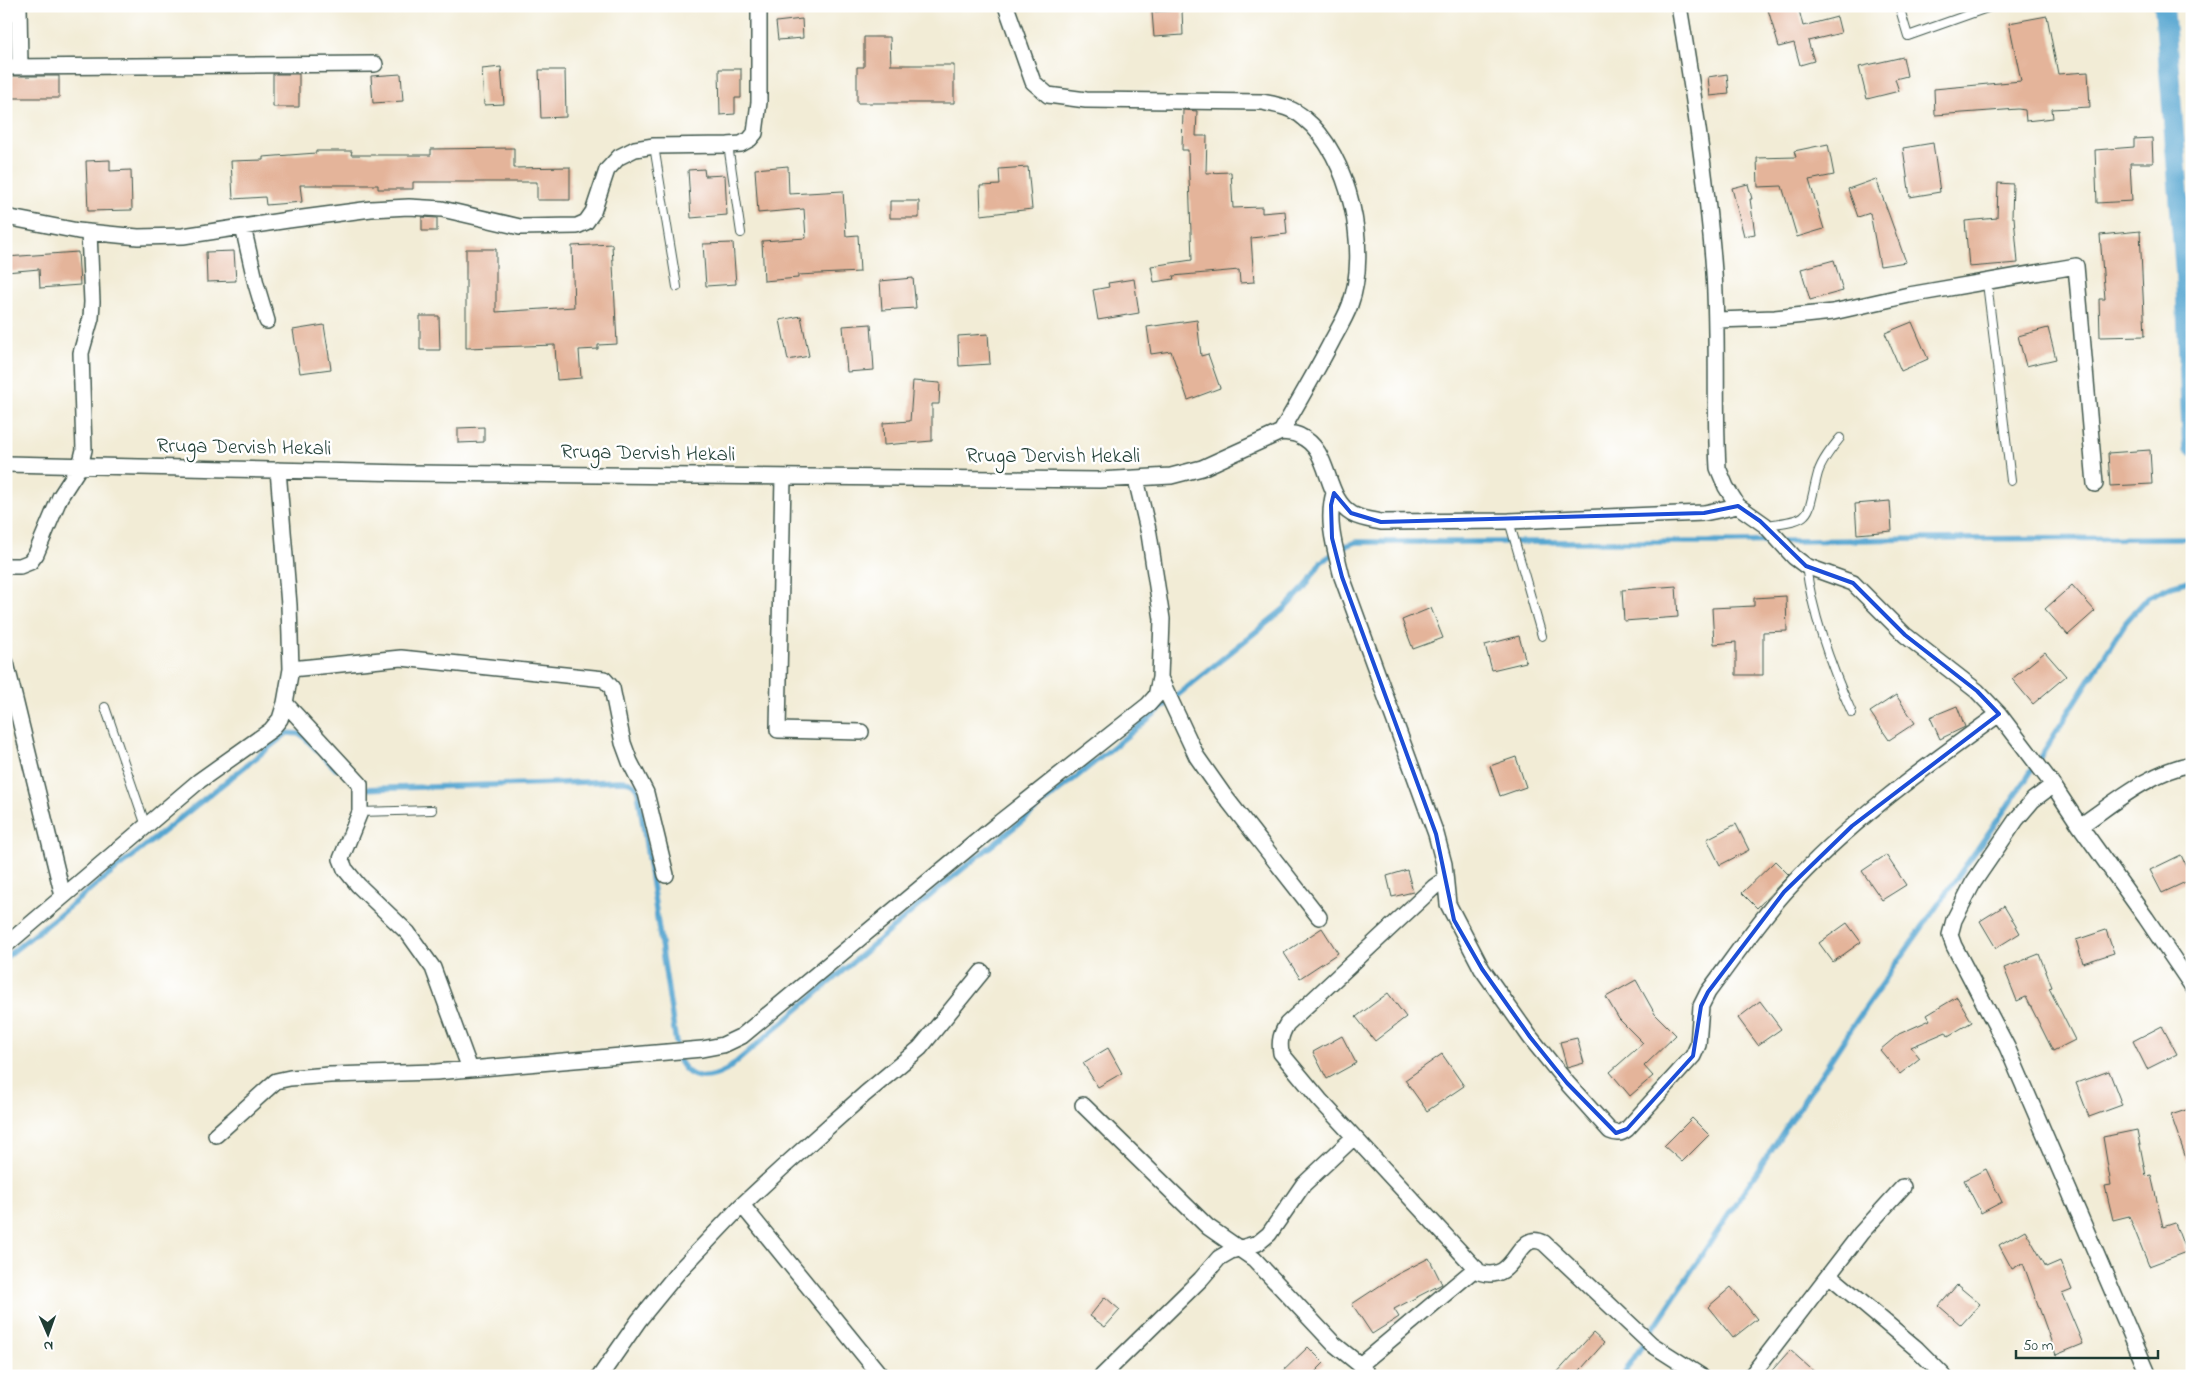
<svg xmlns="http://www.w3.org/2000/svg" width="2198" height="1382" font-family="'Indie Flower',sans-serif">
  <rect width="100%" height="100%" fill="#fff"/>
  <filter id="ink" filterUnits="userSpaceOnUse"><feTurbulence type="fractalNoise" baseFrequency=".02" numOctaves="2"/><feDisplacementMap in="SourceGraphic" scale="10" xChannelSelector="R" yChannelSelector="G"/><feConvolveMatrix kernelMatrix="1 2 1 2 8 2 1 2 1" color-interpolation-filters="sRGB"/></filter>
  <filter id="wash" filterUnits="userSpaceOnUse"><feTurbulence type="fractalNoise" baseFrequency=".0096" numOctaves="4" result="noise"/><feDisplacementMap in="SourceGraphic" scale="20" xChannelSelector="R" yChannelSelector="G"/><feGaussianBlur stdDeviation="1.12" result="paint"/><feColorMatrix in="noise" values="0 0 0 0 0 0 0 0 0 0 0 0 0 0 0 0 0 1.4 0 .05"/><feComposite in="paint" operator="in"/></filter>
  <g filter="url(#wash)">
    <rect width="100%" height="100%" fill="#f2ecd6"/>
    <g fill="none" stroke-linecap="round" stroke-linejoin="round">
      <!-- stream -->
      <path stroke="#56a6d0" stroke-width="5.5" d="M360 789 620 781C629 781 634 782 638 791L676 1043
        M6 957 287 733 301 734 336 769
        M678 1059C689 1081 707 1081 727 1070L944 884 1284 609 1304 588 1321 562 1345 546 1356 542H1731L1916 539 2192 538
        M1622 1376 1857 1020 2025 781 2126 622 2148 597 2171 586 2192 580"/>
      <!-- canal -->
      <path stroke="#56a6d0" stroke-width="20" d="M2164 6 2185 273 2192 446"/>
    </g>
    <g id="blocks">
      <!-- building -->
      <path fill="#e4b49a" d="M1767 6H1798L1803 26 1837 17 1841 33 1808 41 1814 61 1800 65 1794 43 1779 47Z
        M1182 10 1183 35 1154 37 1152 12Z
        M2047 16 2058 74 2088 72 2090 107 2052 109 2053 118 2026 121 2025 110 2018 109 1935 115 1934 89 2021 81 2009 23Z
        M802 19 803 38 778 40 776 22Z
        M864 37H890L891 65H954V103H857V67H864Z
        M1903 57 1907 76 1895 79 1899 91 1867 99 1859 67Z
        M501 67 504 104 484 105 482 69Z
        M719 69H741V98H735V114L720 115Z
        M539 70H565L566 117 541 118Z
        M273 74H299V107H273Z
        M401 74 403 101 373 103 371 76Z
        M1727 74 1729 94 1710 96 1708 77Z
        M6 76H59V98H6Z
        M1183 110 1197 111 1196 136H1207L1206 173 1231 172 1233 208 1262 207V213L1285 211 1287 234 1251 238 1254 282 1240 283 1239 270 1173 276 1174 279 1154 282 1151 266 1192 260 1188 150H1182Z
        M2152 138 2153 163H2130L2132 201 2097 203 2095 150 2134 147V139Z
        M1933 143 1940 192 1910 197 1903 148Z
        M1828 144 1834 175 1809 180 1824 229 1797 237 1782 186 1758 187 1757 158 1796 157 1794 151Z
        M514 148V168L570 167V200H537V182H413V189H378V185H300L302 202 266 205 265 197 233 199 231 161 263 160V157L316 153V151H352L351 155H431V149Z
        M110 160V171L131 170 132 210 88 211 86 161Z
        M788 166 789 194 843 191 846 236 858 235 860 272 798 275V278L764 281 762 241 806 238 804 209 758 213 755 169Z
        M1028 167 1032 209 981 215 980 186 1000 185 999 169Z
        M704 169 705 176 725 175 727 215 691 218 688 170Z
        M1876 179 1906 262 1880 266 1870 213 1858 217 1848 189Z
        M1998 183 2013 184 2012 217H2014L2018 263 1969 267 1965 221 1997 218Z
        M1748 184 1752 199H1750L1755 234 1744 236 1732 188Z
        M890 201H919V218H890Z
        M422 217 437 218V231H422Z
        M2140 231 2145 336 2100 337 2099 299H2105L2100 235Z
        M733 243 736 284 706 286 703 244Z
        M612 244 617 344 598 345V349L579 350 581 378 557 380 555 345 466 348V249H496V312L574 307 572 246Z
        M234 251 236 281 207 282 206 252Z
        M78 252 80 285 40 288 39 269 6 272V257Z
        M1834 260 1843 291 1810 300 1801 269Z
        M913 278 916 308 882 310 880 281Z
        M1134 279 1139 313 1098 320 1093 290 1109 287 1108 283Z
        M420 316H439L440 350H420Z
        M801 316 809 356 788 360 780 320Z
        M1197 320 1201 356 1208 354 1220 388 1188 400 1171 351 1151 354 1147 327Z
        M1912 322 1928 359 1901 371 1885 333Z
        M871 324 874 370 847 372 843 326Z
        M324 325 331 369 300 373 293 330Z
        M2048 328 2056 359 2026 366 2018 336Z
        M988 334 990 364 959 366 958 336Z
        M913 381 940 383 939 404H932V441L884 445 883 423 910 421Z
        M484 427V442L458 443V428Z
        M2150 450 2152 484 2110 486 2108 453Z
        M1890 501 1892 531 1857 534 1855 504Z
        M2072 585 2095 611 2068 635 2045 609Z
        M1676 586 1678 617 1624 621 1622 590Z
        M1786 596 1787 631 1763 632V675H1736V642L1714 644 1712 608 1754 606V598Z
        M1431 608 1443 638 1413 649 1402 620Z
        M1519 636 1526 662 1492 670 1485 645Z
        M2045 652 2066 676 2033 704 2012 679Z
        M1896 695 1915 723 1889 740 1870 712Z
        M1957 706 1965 727 1940 739 1930 717Z
        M1516 757 1526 787 1500 796 1490 766Z
        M1736 824 1749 850 1720 865 1707 839Z
        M1886 855 1906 885 1882 900 1862 871Z
        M2181 855 2192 879 2162 893 2150 870Z
        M1775 861 1789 875 1757 908 1742 893Z
        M1407 870 1413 892 1392 897 1387 876Z
        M2004 906 2020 933 1996 948 1980 921Z
        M1847 923 1861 942 1833 962 1819 943Z
        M1322 928 1338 953 1300 978 1284 953Z
        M2106 930 2114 953 2083 963 2076 940Z
        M2039 954 2052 987 2049 988 2075 1040 2053 1051 2026 997 2017 1001 2004 968Z
        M1636 980 1655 1014 1676 1035 1644 1066 1653 1076 1630 1096 1610 1072 1643 1043 1619 1019 1606 997Z
        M1388 993 1406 1017 1375 1041 1356 1017Z
        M1957 997 1972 1022 1948 1036 1946 1032 1911 1047 1920 1058 1900 1074 1880 1050 1899 1034 1930 1020 1927 1015Z
        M1760 1001 1781 1029 1758 1045 1738 1018Z
        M2162 1026 2177 1054 2147 1069 2133 1041Z
        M1342 1036 1356 1063 1327 1079 1313 1052Z
        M1577 1038 1584 1063 1567 1068 1560 1042Z
        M1108 1048 1122 1073 1098 1087 1083 1063Z
        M1442 1054 1464 1086 1427 1111 1405 1080Z
        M2109 1071 2122 1105 2089 1117 2076 1083Z
        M2192 1108V1167H2189L2171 1115Z
        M1692 1118 1709 1135 1682 1162 1664 1146Z
        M2137 1130 2146 1176 2151 1175 2163 1227 2175 1223 2186 1252 2149 1266 2129 1216 2113 1220 2105 1186 2111 1185 2103 1137Z
        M1986 1169 2002 1202 1981 1213 1964 1180Z
        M2025 1230 2046 1267 2060 1261 2072 1290 2062 1294 2083 1344 2056 1355 2023 1263 2012 1269 1999 1245Z
        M1429 1258 1442 1284 1394 1309 1399 1317 1372 1334 1352 1304 1396 1275Z
        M1957 1285 1980 1304 1961 1325 1939 1306Z
        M1731 1287 1757 1319 1733 1338 1708 1307Z
        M1105 1297 1120 1310 1105 1327 1090 1316Z
        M1593 1333 1604 1343 1575 1376H1554Z
        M1308 1347 1324 1363 1311 1376H1278Z
        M1790 1350 1819 1376H1767Z"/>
    </g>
  </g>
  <g filter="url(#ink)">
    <use href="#blocks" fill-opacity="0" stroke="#3f574c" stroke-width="1"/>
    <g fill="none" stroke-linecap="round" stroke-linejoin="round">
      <defs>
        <path id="service" d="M1899 6 1908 36 1990 7
          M728 145 741 233
          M654 146 677 287
          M1987 283 2011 481
          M1509 521 1542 636
          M1766 525C1816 519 1806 517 1818 473 1822 460 1832 448 1840 438
          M1806 566C1813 618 1830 665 1852 713
          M105 707 146 826
          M360 812 432 810"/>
        <path id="minor" d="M19 6 20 67
          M1006 6 1033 82 1048 95 1086 100 1262 102C1277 105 1292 107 1304 118 1350 155 1370 251 1350 305 1346 316 1339 328 1333 339 1317 370 1299 401 1281 432
          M1679 6C1693 90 1706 174 1713 259 1719 328 1714 398 1718 468L1726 487 1738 506 1765 525 1794 557 1806 566 1853 583 1905 635 1977 691 1999 714 2053 785 2080 826 2146 918 2192 986
          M6 67 375 64
          M6 217 78 231 138 237 183 236 288 220 371 209 409 207 442 209 520 227 577 226 586 222 593 212 607 170 619 157 635 149 654 146 728 145 741 144 750 139 755 133 759 102V6
          M243 227 256 284 267 321
          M1717 320 1775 318 1833 312 1909 295 2076 266 2095 484
          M1281 432C1287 433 1295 433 1300 436 1332 450 1323 497 1352 514 1361 519 1371 520 1381 522L1509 521 1704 513 1738 506
          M6 464 410 473 1099 480 1171 476 1202 468 1281 432
          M783 477 778 730 861 732
          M1334 493C1326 522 1335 548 1342 577L1436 834 1444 864 1448 904 1482 969 1530 1037 1567 1083 1610 1131C1617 1134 1621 1134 1627 1129L1693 1056 1698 1045 1701 1006 1708 992C1733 959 1757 923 1785 892 1847 823 1924 768 1999 714
          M6 566H20L30 562 36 554 60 497 80 466 84 450 81 353 91 318 92 302 89 232
          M6 663 63 896
          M291 669 401 658 604 679 612 688 623 743 630 762 646 793 666 875
          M1160 678 1197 757 1223 794 1319 917
          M285 703 360 784V812L341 859 345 869 358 885 408 933 433 968 470 1069
          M2053 785 2033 800 2016 820 1973 883 1954 920 1950 935 1954 946 2007 1047 2149 1376
          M2080 826C2114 803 2149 772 2192 764
          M1445 879 1434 887 1287 1024C1281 1034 1279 1041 1281 1053L1320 1100 1479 1272C1519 1285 1515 1228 1544 1243L1651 1344 1701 1376
          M6 945 199 781 271 730 280 719 285 703 291 669 289 605 278 470
          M1083 1105 1208 1227 1254 1259 1334 1344 1360 1365 1369 1376
          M216 1135 276 1081 290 1078 330 1075 436 1072 702 1049 723 1045 742 1036 1000 822 1148 705 1156 696 1160 678 1162 619 1149 534 1136 479
          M742 1205 881 1376
          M1829 1275 1917 1349 1944 1376
          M1360 1365 1476 1268
          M600 1376 639 1320 680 1270 742 1205 782 1168 865 1094 920 1048 982 972
          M1102 1376 1201 1279 1219 1258 1231 1251 1258 1243 1269 1234 1303 1185 1354 1137
          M1751 1376 1861 1233 1903 1187"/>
      </defs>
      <!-- service casing -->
      <use href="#service" stroke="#3f574c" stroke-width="10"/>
      <!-- minor casing -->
      <use href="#minor" stroke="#3f574c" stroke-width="18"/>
      <!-- service -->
      <use href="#service" stroke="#fff" stroke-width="8"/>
      <!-- minor -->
      <use href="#minor" stroke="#fff" stroke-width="15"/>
    </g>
  </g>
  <!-- marked area -->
  <path fill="none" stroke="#1d4ed8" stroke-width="4" stroke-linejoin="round" d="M1334 493 1351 513 1381 522 1704 513 1738 506 1760 521 1806 566 1853 583 1905 635 1977 691 1999 714 1852 826 1784 892 1708 992 1701 1006 1693 1056 1627 1129 1616 1133 1567 1083 1530 1037 1482 969 1454 920 1436 834 1342 577 1332 538 1331 505Z"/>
  <g text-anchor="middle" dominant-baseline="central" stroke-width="5" stroke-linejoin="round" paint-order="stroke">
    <!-- street labels -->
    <g font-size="21" fill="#1f3d34" stroke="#fff">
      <text transform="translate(244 448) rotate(1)">Rruga Dervish Hekali</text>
      <text transform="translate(648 454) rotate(1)">Rruga Dervish Hekali</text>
      <text x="1053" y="457">Rruga Dervish Hekali</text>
    </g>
  </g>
  <!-- margin -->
  <rect width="2198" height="1382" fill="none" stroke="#fff" stroke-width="25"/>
  <!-- north arrow -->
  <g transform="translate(48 1334) rotate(178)" stroke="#ffffff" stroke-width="4" paint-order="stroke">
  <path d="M0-4L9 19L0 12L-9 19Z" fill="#1f3d34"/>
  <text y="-8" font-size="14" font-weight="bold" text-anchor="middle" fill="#1f3d34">N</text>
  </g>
  <!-- scale -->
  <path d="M2016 1350v8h142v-8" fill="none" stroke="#1f3d34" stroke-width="2.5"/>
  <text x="2023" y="1350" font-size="15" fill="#1f3d34" stroke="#ffffff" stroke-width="4" paint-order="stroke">50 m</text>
</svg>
